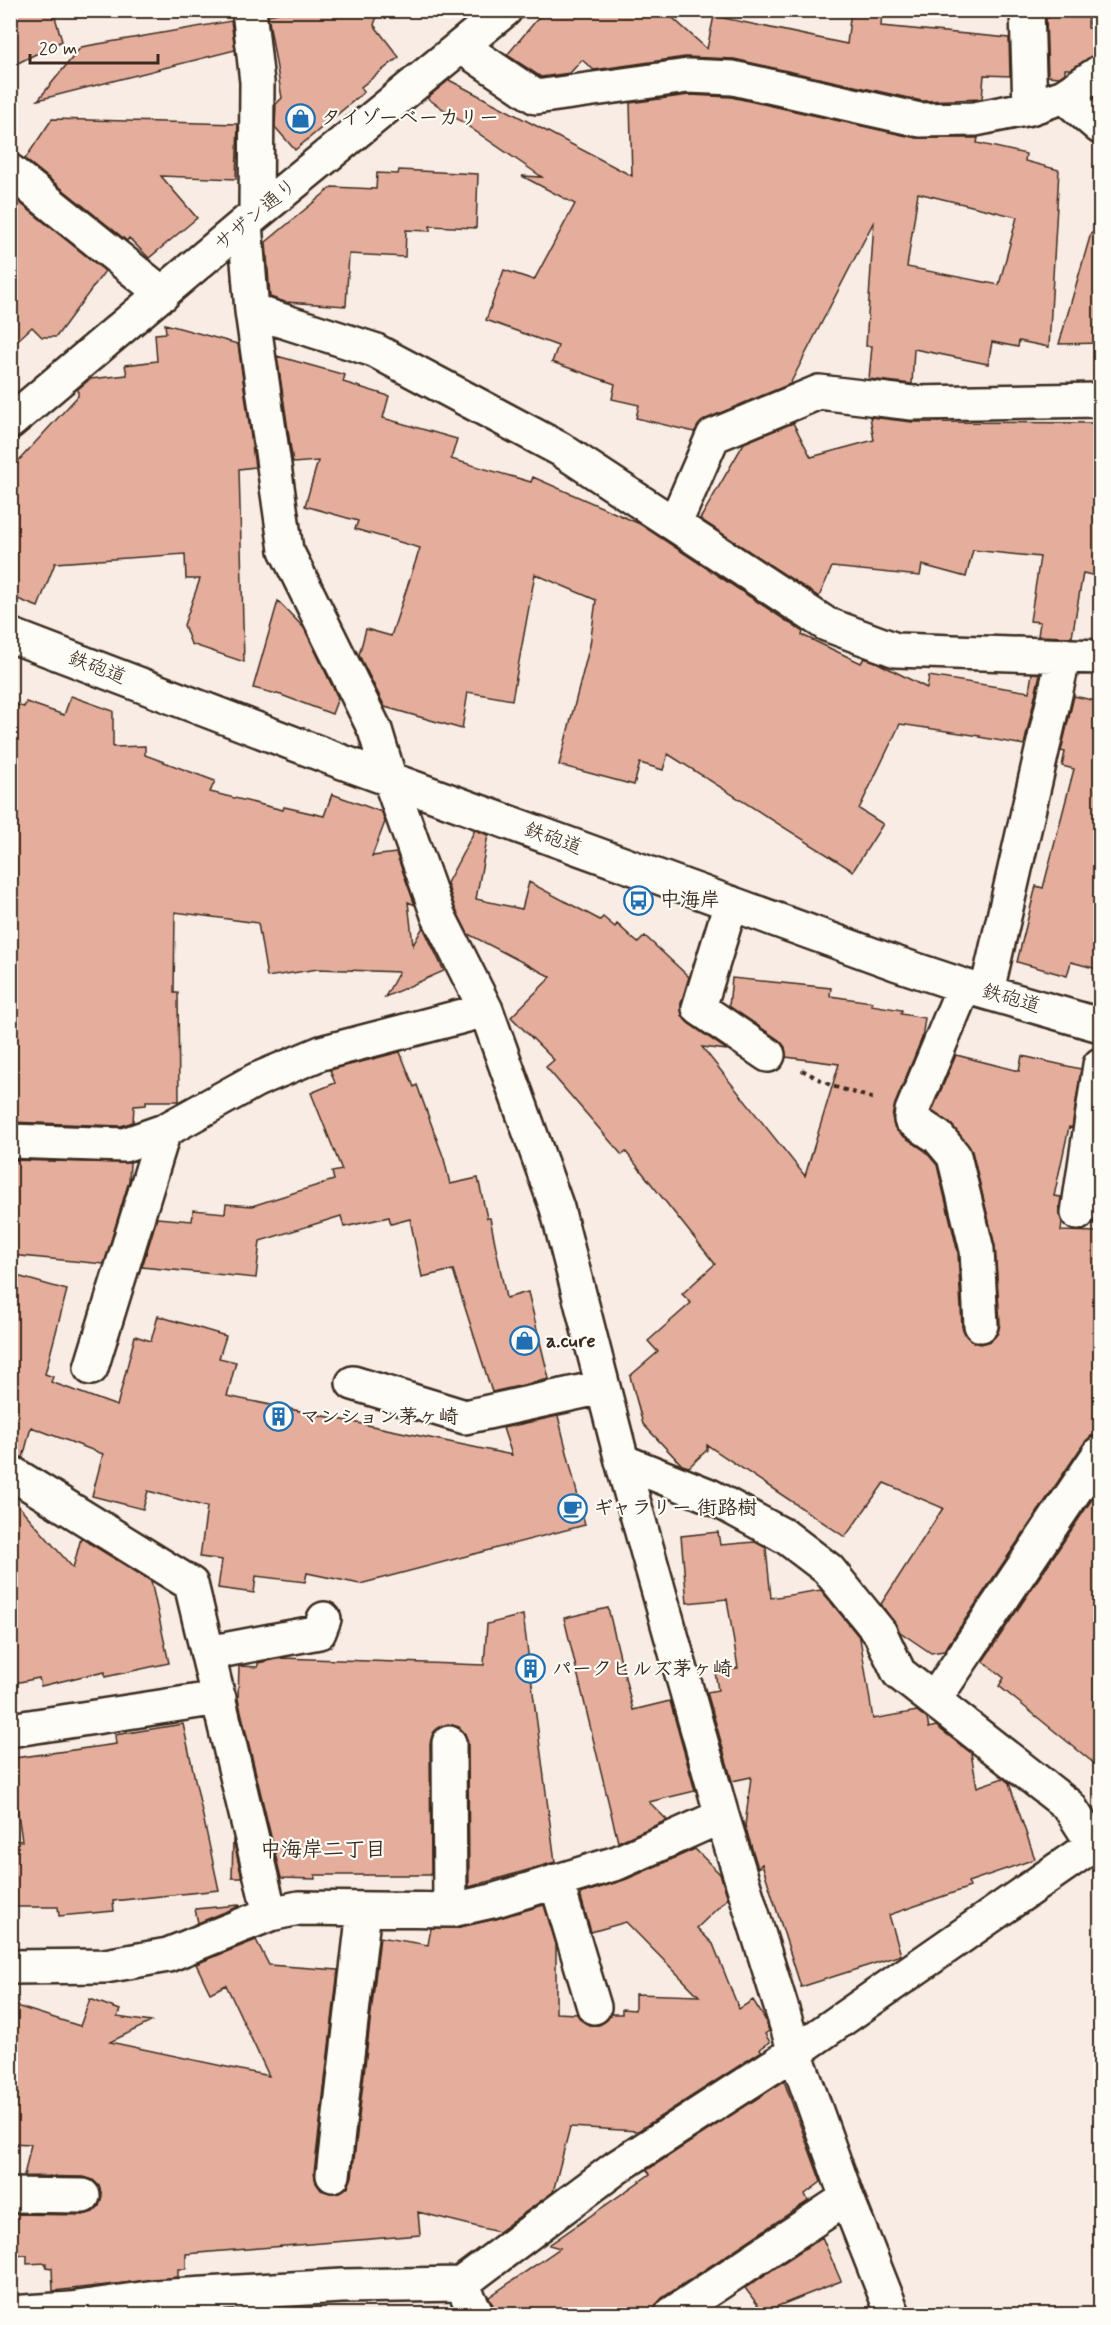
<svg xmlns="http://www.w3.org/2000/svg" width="1111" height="2325" font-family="Mynerve,'Klee One',sans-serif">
  <rect width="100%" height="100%" fill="#f8ece5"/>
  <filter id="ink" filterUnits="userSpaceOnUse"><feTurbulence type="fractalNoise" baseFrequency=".0167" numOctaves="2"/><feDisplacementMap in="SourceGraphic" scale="12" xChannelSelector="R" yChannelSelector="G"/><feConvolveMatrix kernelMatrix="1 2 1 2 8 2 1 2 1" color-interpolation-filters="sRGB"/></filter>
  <g filter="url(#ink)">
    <!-- building -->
    <path fill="#e5ae9c" stroke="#3b2a1e" stroke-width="1.5" fill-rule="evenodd" d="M10 10H53L62 41 10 67Z
      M292 10H379L374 25 399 57 361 87 364 92 295 150 275 127 276 104 282 98 268 15Z
      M545 10H664L707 49 714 16 847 44 851 10H882L881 26 1009 38 1010 76 984 75 982 99 922 101 734 59 685 57 594 70 582 60 570 73 541 77 507 55Z
      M1052 12H1088V28H1098V53L1071 69H1065V73L1059 77 1048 76 1046 18 1052 17Z
      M231 21 235 50 38 100 81 47Z
      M449 80 632 176 630 103 689 95 731 97 916 138H978L977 143 1026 154 1025 161 1059 170 1049 347 1019 341 1018 347 992 342 988 364 914 349 912 384 869 379 872 346H866L874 221 790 384 706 419 694 432 636 418 639 405 612 399 615 384 552 362 558 346 486 320 504 270 534 280 575 204 522 176 542 177 427 98ZM918 193 1017 217 999 285 907 267Z
      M52 119 238 124 236 179 161 176 197 218 149 258 129 238 127 241 25 159Z
      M399 170 478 174 476 228 430 226V231L406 230 405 257 349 254 346 306 285 302 270 297 266 242 332 187 376 189 377 173 398 174Z
      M10 195 105 271 56 337H42L32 327 10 347Z
      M1091 233 1101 235V343L1059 344Z
      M165 324 238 344 255 467 239 469 244 662 191 644 184 625 200 579H186L185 554 55 563 38 607 10 596V470L78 396V389L90 379 127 375 125 365 157 361 155 334 166 333Z
      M277 356 345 375 343 382 389 396 383 418 457 439 451 459 531 482 533 477 640 524 803 632 802 635 861 663 864 658 876 662 927 688 929 676 1029 692 1032 673 1040 674 1024 745 979 737 980 736 900 724 859 809 883 824 853 871 668 754 663 770 640 763 634 785 559 765 590 645 596 600 535 574 512 700 468 692 462 729 385 707 359 655 366 629 391 636 420 548 355 529 358 521 305 506 318 461 293 463Z
      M870 417 912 422 1101 423V577L1083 573 1072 637 1038 636 1040 622 1030 621 1040 557 973 550 966 577 922 565 920 576 832 567 819 597 700 519 744 443 793 423 811 457 874 440Z
      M278 601 304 628 338 698 332 714 281 695 253 688Z
      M71 696 113 711V747L145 746V755L215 781 210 792 283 810 284 807 324 816 332 794 382 812 385 822 372 856 396 853 415 905 408 902 413 945 423 927 444 971 385 997 399 972 318 969 267 977 258 923 175 912 174 993H178L179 1101H146V1105L134 1106 133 1122 121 1126 10 1122V703L24 707 26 702 64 715Z
      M1074 696 1101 702V970L1071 962 1067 976 1017 962 1036 886 1043 888 1074 769 1062 766 1065 752 1061 751Z
      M475 830 488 835 476 899 522 909 529 882 600 920 603 917 615 927 617 924 638 943 645 936 689 977 681 1003 682 1015 688 1023 727 1050 702 1047 805 1176 839 1064 786 1057 785 1047 779 1040 729 1006 732 978 831 988 830 996 872 1002 871 1005 902 1010 901 1014 925 1018 922 1038 895 1104 892 1117 894 1126 900 1134 925 1151 937 1165 958 1253 962 1327 966 1336 973 1342 981 1344 991 1341 998 1333 1000 1324 995 1246 972 1151 952 1125 932 1111 956 1055 1019 1071 1022 1056 1081 1069 1072 1128 1069 1127 1054 1196 1061 1197 1059 1210 1062 1222 1061 1231 1101 1232V1434L1091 1436 1084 1443 944 1651 931 1653 900 1632 881 1604 943 1508 884 1483 845 1537 707 1445V1450L689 1467 682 1465 643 1424 630 1376 658 1352 648 1341 691 1303 682 1294 715 1264 626 1152 622 1155 546 1067 554 1060 511 1017 551 977 468 934 455 908 447 883Z
      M400 1052 414 1087 417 1085 444 1159 450 1184 478 1178 487 1218H490L506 1298 528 1292 549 1379 492 1392 453 1270 422 1277 410 1219 391 1224 389 1217 344 1227 341 1216 260 1241 256 1278 142 1267 157 1218 192 1221 193 1210 225 1213 226 1204 252 1206 334 1180 332 1172 342 1170 311 1093 335 1083 330 1070Z
      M10 1160 130 1163 129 1181 104 1264 10 1255Z
      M10 1274 67 1290 45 1374 53 1377 51 1382 117 1406 135 1336 151 1341 158 1316 226 1336 219 1358 236 1362 227 1396 512 1455 503 1428 558 1416 585 1525 360 1584 307 1573 305 1582 256 1576 254 1593 218 1588 222 1560 200 1557 207 1507 148 1491 143 1509 92 1496 103 1454 31 1427 23 1458 10 1453Z
      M1101 1486V1769L999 1686 1004 1678 983 1661Z
      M10 1496 73 1568 81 1538 151 1581 169 1663 105 1677V1672L96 1674V1673L41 1686 39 1678 10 1684Z
      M718 1532 720 1545 755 1542 766 1548 771 1598 821 1590 860 1638 873 1719 917 1711 927 1719 929 1728 936 1726 971 1753 977 1787 1003 1778 1009 1783 1035 1859 968 1882 970 1887 889 1915 901 1955 801 1987 762 1864 758 1868 745 1826 751 1777 732 1781 707 1692 718 1690 715 1672 738 1668 727 1599 687 1603 681 1536Z
      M608 1608 633 1710 670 1701 695 1791 649 1802 667 1820 618 1842 564 1618Z
      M523 1615 555 1862 469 1887 468 1743 465 1734 459 1727 448 1724 439 1727 433 1733 430 1743 431 1875H315V1879L281 1878 238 1699 239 1666 258 1667V1663L281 1658 484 1665 487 1624Z
      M183 1724 219 1890 113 1901 114 1911 59 1916 58 1907H10V1840L22 1841 11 1765H15V1758L116 1744 115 1735Z
      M233 1839 242 1878H232Z
      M695 1849 720 1874 728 1898 697 1928 713 1944 739 2009 753 2000 765 2019 769 2031 765 2034 770 2042 760 2049 762 2051 638 2131 570 2127 553 2192 498 2232 418 2212 420 2235 186 2254V2269H178V2277L53 2291 52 2268 46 2267V2263L27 2264V2255L12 2256V2214L83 2215 93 2212 99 2206 102 2196 99 2186 93 2180 84 2177 24 2176 31 2144 10 2143V2004L80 2026 90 1999 120 2010 117 2017 151 2022 110 2042 269 2076 226 1985 210 1993 196 1964 256 1940 269 1965 338 1970 314 2173 316 2183 321 2190 330 2193 340 2192 348 2187 352 2177 380 1937 428 1945 431 1928H456L496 1919 544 1905 556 1944V2013L577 2014 582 2021 589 2025H599L607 2020 611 2014H622V2009L635 2010V1994L699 1996 626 1922 591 1932 580 1894 627 1879Z
      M239 1905 240 1906 198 1923 195 1909Z
      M784 2081 821 2182 805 2194 808 2201 662 2298 650 2314H496L489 2297 560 2248 549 2245 650 2174 647 2170Z
      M822 2237 841 2281 763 2312 745 2288Z"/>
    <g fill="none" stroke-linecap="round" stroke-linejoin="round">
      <defs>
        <path id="minor" d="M249 10 257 82 256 214
          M1027 10 1030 108
          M462 47 536 97 688 76 733 78 920 120 975 119 1030 108 1064 96 1100 72
          M1064 96 1100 127
          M10 171 163 294
          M245 224 252 311 286 550 375 730 390 780 438 915 486 1010 557 1208 622 1461 722 1816 795 2052 847 2198 893 2314
          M252 311 374 350 560 449 826 624 896 650 1100 657
          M10 422 256 214 505 10
          M675 523 713 436 819 392 912 403 1100 400
          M10 635 337 760 895 963 964 986 1100 1025
          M731 903 699 1008 768 1055
          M964 986 912 1111 911 1119 938 1137 954 1156 977 1250 981 1325
          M987 991 1064 655
          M10 1141 124 1145 164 1131 256 1080 321 1053 486 1010
          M1078 1213 1100 1065
          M91 1368 164 1131
          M353 1383 465 1417 603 1387
          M622 1461 710 1496 786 1537 828 1569 880 1633 899 1673 1069 1806 1094 1845
          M10 1472 191 1584 270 1914
          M208 1653 319 1632 324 1619
          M934 1700 1100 1453
          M10 1730 219 1698
          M449 1743 450 1910
          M556 1881 594 2007
          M10 1967 105 1966 168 1955 270 1914 299 1908 452 1910 492 1901 617 1863 722 1816
          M333 2175 364 1910
          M10 2195 83 2196
          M461 2284 477 2314
          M10 2313 71 2309 155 2297 342 2286 461 2284 617 2167 795 2052 1100 1840
          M672 2314 847 2198"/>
      </defs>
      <!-- minor casing -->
      <use href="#minor" stroke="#3b2a1e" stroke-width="38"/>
      <!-- path -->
      <path stroke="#3b2a1e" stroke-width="4" stroke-dasharray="4.5 4.5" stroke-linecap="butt" d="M802 1070 832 1086 875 1099"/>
      <!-- minor -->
      <use href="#minor" stroke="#fdfcf7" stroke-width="33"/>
    </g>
  </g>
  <!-- icons -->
  <defs>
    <symbol id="shop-ring" viewBox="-11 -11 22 22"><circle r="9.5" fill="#fdfcf7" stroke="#1f6fb2" stroke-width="1.5"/><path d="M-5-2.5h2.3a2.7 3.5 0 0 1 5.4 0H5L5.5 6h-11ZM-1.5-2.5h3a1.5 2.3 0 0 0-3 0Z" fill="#1f6fb2"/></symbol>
    <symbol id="bus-ring" viewBox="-11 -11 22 22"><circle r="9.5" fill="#fdfcf7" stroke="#1f6fb2" stroke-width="1.5"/><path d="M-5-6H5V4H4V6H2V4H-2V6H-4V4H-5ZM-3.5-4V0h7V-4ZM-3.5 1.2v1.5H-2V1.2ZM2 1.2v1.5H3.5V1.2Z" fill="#1f6fb2"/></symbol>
    <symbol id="building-ring" viewBox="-11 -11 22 22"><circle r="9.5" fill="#fdfcf7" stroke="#1f6fb2" stroke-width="1.5"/><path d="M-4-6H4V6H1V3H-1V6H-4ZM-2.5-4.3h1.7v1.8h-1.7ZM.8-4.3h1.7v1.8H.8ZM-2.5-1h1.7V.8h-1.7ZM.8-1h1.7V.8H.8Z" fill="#1f6fb2"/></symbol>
    <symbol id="cafe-ring" viewBox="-11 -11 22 22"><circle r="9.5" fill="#fdfcf7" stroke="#1f6fb2" stroke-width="1.5"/><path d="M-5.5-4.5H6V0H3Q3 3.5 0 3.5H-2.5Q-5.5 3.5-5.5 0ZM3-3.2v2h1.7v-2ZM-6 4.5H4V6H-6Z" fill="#1f6fb2"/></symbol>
  </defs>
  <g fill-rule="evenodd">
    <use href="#shop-ring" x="284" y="102" width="33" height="33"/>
    <use href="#bus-ring" x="622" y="884" width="33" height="33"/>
    <use href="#shop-ring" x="508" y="1324" width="33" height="33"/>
    <use href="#building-ring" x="262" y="1400" width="33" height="33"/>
    <use href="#cafe-ring" x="556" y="1492" width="33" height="33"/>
    <use href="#building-ring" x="514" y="1652" width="33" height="33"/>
  </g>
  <g text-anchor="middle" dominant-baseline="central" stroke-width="4.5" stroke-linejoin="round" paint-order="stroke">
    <!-- poi labels -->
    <g font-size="20" font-weight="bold" fill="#3b2a1e" stroke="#fdfcf7" text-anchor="start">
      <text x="321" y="118">タイゾーベーカリー</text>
      <text x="660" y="900">中海岸</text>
      <text x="546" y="1341">a.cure</text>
      <text x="300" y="1417">マンション茅ヶ崎</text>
      <text x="593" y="1508">ギャラリー 街路樹</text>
      <text x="552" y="1669">パークヒルズ茅ヶ崎</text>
    </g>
    <!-- street labels -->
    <g font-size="20" fill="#3b2a1e" stroke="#fdfcf7">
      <text transform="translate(256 215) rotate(-40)">サザン通り</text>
      <text transform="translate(97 668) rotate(21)">鉄砲道</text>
      <text transform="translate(553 839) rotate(20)">鉄砲道</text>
      <text transform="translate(1011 999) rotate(16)">鉄砲道</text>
    </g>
    <!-- neighbourhood labels -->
    <g font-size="21" font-weight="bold" fill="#3b2a1e" stroke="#fdfcf7">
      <text x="323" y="1850">中海岸二丁目</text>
    </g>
  </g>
  <!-- margin -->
  <rect width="1111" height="2325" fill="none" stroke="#fdfcf7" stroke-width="36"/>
  <rect x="18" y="18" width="1075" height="2289" fill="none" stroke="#3b2a1e" stroke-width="2" filter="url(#ink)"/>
  <!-- scale -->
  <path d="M30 54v9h128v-9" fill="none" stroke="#3b2a1e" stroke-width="3"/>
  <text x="39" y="54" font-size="18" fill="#3b2a1e" stroke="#fdfcf7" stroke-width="4.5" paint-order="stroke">20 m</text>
</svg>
